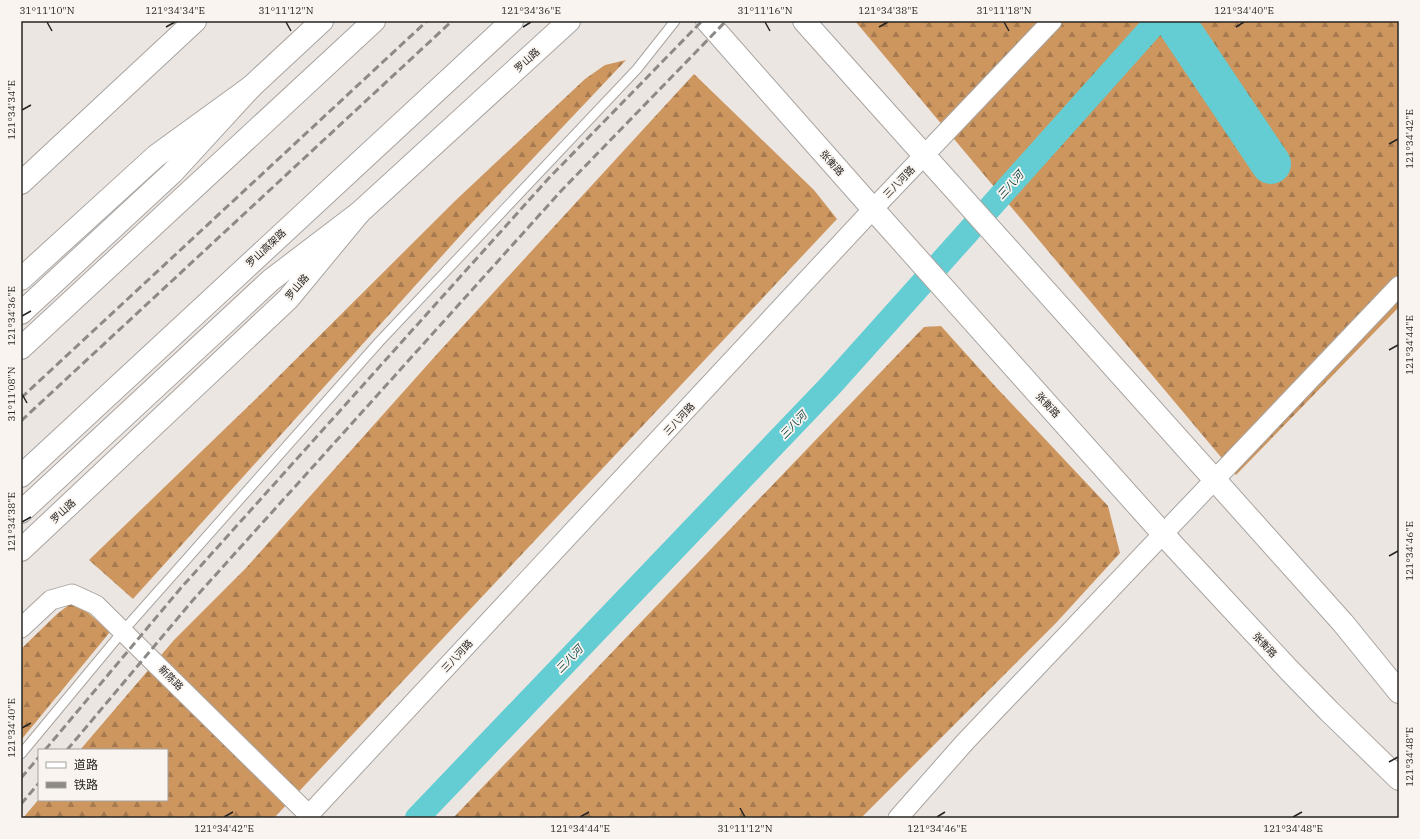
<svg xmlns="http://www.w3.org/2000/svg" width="1420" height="839" font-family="'IBM Plex Serif','Noto Sans SC',serif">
  <defs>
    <pattern id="forest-firs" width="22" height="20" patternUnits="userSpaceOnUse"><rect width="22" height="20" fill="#cd965f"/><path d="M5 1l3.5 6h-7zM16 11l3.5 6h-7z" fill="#a67a4e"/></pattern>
  </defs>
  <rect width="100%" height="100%" fill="#ece6e2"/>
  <!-- forest -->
  <path fill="url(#forest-firs)" d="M855 21H1399V307L1236 475Z
    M626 60 468 227 133 599 89 560 264 391 456 200 585 79 605 65Z
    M694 74 814 190 837 219 274 818H23L39 799 167 800V750H80L174 640 246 568 438 353Z
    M941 326 994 385 1108 506 1120 553 1056 623 861 818H453L924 327Z
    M70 604 86 611 110 632 21 740V649L57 614Z"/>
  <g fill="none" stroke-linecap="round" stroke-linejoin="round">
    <!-- canal -->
    <path stroke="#64cdd3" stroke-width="24" d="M417 818 831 385 1157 21"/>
    <!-- river -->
    <path stroke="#64cdd3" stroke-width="40" d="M1175 21 1271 164"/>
    <defs>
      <path id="service" d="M21 754 123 631 379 342 637 69 675 21"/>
      <path id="minor" d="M21 628 51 600 72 594 96 605 309 815
        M306 818 873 209 1052 21
        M898 818 965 742 1399 286"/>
      <path id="tertiary" d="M21 183 195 21"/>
      <path id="secondary" d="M707 21 873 209 1173 545 1289 670 1329 711 1399 779
        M804 21 1343 623 1399 692"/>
      <path id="primary" d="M21 279 156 156 251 87 322 21
        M21 550 288 299 359 213 569 21"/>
      <path id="trunk" d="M21 313 172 173 251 87
        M21 348 374 21
        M21 476 512 21
        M21 512 271 280 359 213"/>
    </defs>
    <!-- service casing -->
    <use href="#service" stroke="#a9a4a0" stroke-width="11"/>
    <!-- minor casing -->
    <use href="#minor" stroke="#a9a4a0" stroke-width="21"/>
    <!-- tertiary casing -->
    <use href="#tertiary" stroke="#a9a4a0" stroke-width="24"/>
    <!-- secondary casing -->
    <use href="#secondary" stroke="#a9a4a0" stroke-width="24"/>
    <!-- primary casing -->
    <use href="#primary" stroke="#a9a4a0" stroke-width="24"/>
    <!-- trunk casing -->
    <use href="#trunk" stroke="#a9a4a0" stroke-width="24"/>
    <!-- service -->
    <use href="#service" stroke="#fff" stroke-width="9"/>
    <!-- minor -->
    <use href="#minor" stroke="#fff" stroke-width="19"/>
    <!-- tertiary -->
    <use href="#tertiary" stroke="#fff" stroke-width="22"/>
    <!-- secondary -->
    <use href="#secondary" stroke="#fff" stroke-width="22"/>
    <!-- primary -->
    <use href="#primary" stroke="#fff" stroke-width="22"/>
    <!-- trunk -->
    <use href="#trunk" stroke="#fff" stroke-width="22"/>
    <!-- rail -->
    <path stroke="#8c8986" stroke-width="3" stroke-dasharray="8 4" stroke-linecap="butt" d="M21 398 427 21
      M21 421 452 21
      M45 750 180 589 548 179 702 21
      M67 750 193 600 561 191 726 21
      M21 778 39 757
      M21 804 39 783"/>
  </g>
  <!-- ticks -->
  <path fill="none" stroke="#262523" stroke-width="1.5" d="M47 22 52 31M286 22 291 31M765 22 770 31M1004 22 1009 31M166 27 175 22M523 27 531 22M879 27 888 22M1236 27 1244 22M22 110 31 105M1389 144 1398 139M22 316 31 311M1389 350 1398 345M22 394 27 403M22 522 31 517M1389 556 1398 551M22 728 31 723M1389 762 1398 757M740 808 745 817M224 817 233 812M580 817 589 812M937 817 945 812M1293 817 1302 812"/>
  <g text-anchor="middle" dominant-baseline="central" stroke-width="3.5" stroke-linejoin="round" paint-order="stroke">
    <!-- street labels -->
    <g font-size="10" fill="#262523" stroke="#f9f4ef">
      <text transform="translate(527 60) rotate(-42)">罗山路</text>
      <text transform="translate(832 163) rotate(49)">张衡路</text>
      <text transform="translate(899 182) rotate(-46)">三八河路</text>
      <text transform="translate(266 248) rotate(-43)">罗山高架路</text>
      <text transform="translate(297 287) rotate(-50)">罗山路</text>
      <text transform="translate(1048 405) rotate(48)">张衡路</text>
      <text transform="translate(679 419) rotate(-47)">三八河路</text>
      <text transform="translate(63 511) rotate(-43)">罗山路</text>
      <text transform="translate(1265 645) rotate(47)">张衡路</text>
      <text transform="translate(457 656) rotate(-47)">三八河路</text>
      <text transform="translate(171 678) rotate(45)">新陈路</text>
    </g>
    <!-- water labels -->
    <g font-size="11" font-style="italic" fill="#0a3d40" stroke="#f9f4ef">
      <text transform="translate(1010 185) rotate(-48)">三八河</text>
      <text transform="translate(793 425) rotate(-46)">三八河</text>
      <text transform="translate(569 659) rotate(-46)">三八河</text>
    </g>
  </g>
  <!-- border -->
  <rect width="1420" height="839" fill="none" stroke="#f9f4ef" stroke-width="44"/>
  <!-- legend -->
  <rect x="38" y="749" width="130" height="52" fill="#f9f4ef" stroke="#a5a19d"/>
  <rect x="46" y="762" width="20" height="6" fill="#ffffff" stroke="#a5a19d"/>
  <text x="74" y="769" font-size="12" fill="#262523">道路</text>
  <rect x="46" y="782" width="20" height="6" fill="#8c8986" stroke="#a5a19d"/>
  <text x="74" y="789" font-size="12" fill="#262523">铁路</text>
  <rect x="22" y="22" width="1376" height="795" fill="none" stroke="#262523" stroke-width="1.5"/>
  <g font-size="10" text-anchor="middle" fill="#262523">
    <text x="47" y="14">31°11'10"N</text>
    <text x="175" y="14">121°34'34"E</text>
    <text x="286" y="14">31°11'12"N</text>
    <text x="531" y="14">121°34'36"E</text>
    <text x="765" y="14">31°11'16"N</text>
    <text x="888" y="14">121°34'38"E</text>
    <text x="1004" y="14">31°11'18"N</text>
    <text x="1244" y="14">121°34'40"E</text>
    <text transform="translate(11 110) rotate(-90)" y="4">121°34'34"E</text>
    <text transform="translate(1409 139) rotate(-90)" y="4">121°34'42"E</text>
    <text transform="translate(11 316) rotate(-90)" y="4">121°34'36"E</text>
    <text transform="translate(1409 345) rotate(-90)" y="4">121°34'44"E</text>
    <text transform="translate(11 394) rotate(-90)" y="4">31°11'08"N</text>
    <text transform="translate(11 522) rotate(-90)" y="4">121°34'38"E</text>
    <text transform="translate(1409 551) rotate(-90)" y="4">121°34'46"E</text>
    <text transform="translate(11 728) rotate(-90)" y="4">121°34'40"E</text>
    <text transform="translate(1409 757) rotate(-90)" y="4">121°34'48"E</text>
    <text x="224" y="832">121°34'42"E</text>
    <text x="580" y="832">121°34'44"E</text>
    <text x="745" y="832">31°11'12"N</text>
    <text x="937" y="832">121°34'46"E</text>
    <text x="1293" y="832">121°34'48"E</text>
  </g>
</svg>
